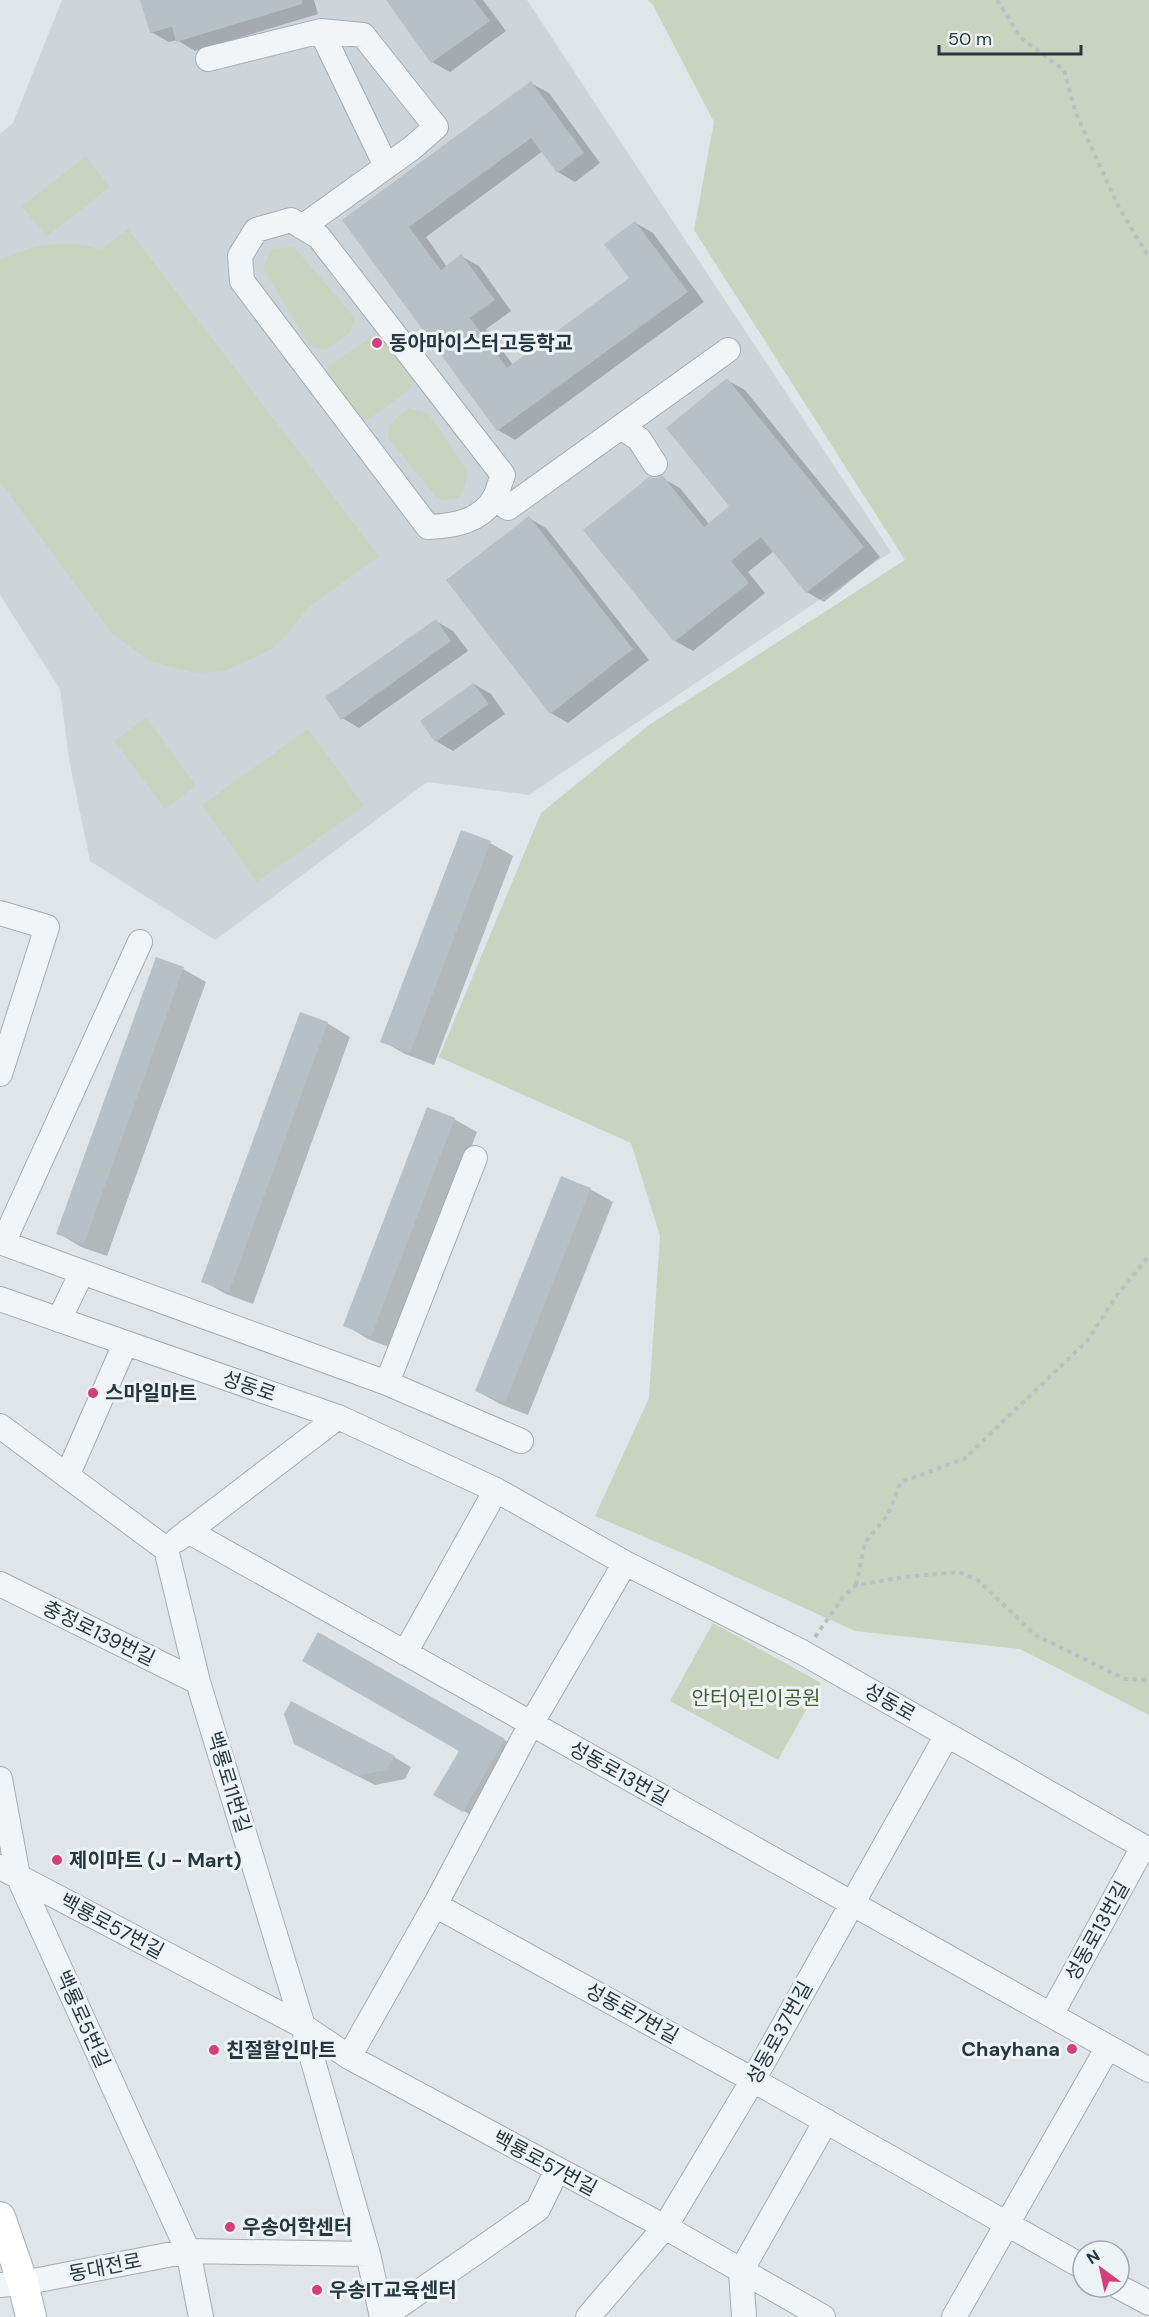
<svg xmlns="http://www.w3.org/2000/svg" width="1149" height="2317" font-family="'DM Sans','Noto Sans KR',sans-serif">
  <rect width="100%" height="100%" fill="#dfe5e9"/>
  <!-- built -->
  <path fill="#cdd5db" d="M62 0H527L891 552 529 795 427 782 215 940 90 861 69 759 60 689 0 595V134L13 123Z"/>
  <!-- green -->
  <path fill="#cad3bf" d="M648 0H1149V1715L1020 1649 855 1631 694 1558 595 1516 649 1398 660 1236 631 1143 439 1057 541 813 649 725 905 560 694 230 714 122 653 5Z
    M86 156 110 187 46 237 22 206Z
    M128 229 379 556 307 609 292 629 272 649 225 671 196 673 150 661 112 634 0 482V260C21 249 49 242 73 244 82 244 92 248 101 249Z
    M294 247 355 318 350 332 326 350 310 346 263 268 271 249Z
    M372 336 387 341 414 377 410 389 369 419 356 422 324 378 328 367Z
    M408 408 428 413 467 470 466 485 458 498 443 500 436 497 388 438 391 423Z
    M146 717 196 785 165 809 114 741Z
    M308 729 364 806 257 882 202 805Z
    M713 1623 821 1683 778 1760 670 1701Z"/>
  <!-- shadow -->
  <path fill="#0003" d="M142 0H314L318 14 195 51 177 40 169 42 151 32Z
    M388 0H483L506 31 450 72 432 62Z
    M531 83 549 93 600 163 575 182 558 172 543 151 426 237 447 267 461 256 479 266 511 311 486 329 513 365 631 279 636 223 653 233 704 302 515 440 498 430 344 220Z
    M727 380 745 390 880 557 824 602 807 592 774 551 748 572 765 593 693 651 675 641 585 530 662 478 680 488 709 524 731 506Z
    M529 518 546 528 649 660 568 723 551 713Z
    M436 621 453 631 468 651 359 728 342 718Z
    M474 684 491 694 505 714 453 751 436 741Z
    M490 843 513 856 434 1065 405 1054 382 1041Z
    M183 969 206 982 107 1256 81 1247 58 1233Z
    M327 1023 350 1037 253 1304 226 1294 203 1281Z
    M454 1119 477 1132 394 1349 368 1339 345 1325Z
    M590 1189 613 1202 528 1415 500 1404 477 1391Z
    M319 1634 527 1753 486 1824 435 1794 461 1751Z
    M313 1753 394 1757 411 1767 405 1779 375 1785Z"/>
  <!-- building -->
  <path fill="#b6c0c6" d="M140 0H302V4L176 42 172 27 150 33Z
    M386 0H474L490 21 431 63Z
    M531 81 584 153 557 173 531 138 409 227 441 270 461 254 495 300 470 318 507 368 629 278 604 244 635 221 688 292 497 431 342 220Z
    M727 378 864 547 806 593 761 537 731 561 749 583 674 642 583 530 649 477 656 478 663 476 704 527 729 506 666 428Z
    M529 516 633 649 550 714 446 580Z
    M436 619 451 641 341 720 325 697Z
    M473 683 489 704 435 742 420 721Z
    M461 830 491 841 410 1053 380 1042Z
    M156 957 184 967 84 1244 56 1234Z
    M300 1012 328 1022 229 1292 201 1282Z
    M427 1107 455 1118 371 1337 343 1326Z
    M561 1176 591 1188 505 1403 475 1391Z
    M318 1632 505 1739 463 1812 433 1795 459 1751 302 1661Z
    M291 1701 395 1756 387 1770 357 1776 294 1744 284 1714Z"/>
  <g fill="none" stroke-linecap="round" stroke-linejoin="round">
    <defs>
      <path id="minor" d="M321 31 386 166
        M208 59 321 31 363 35 436 127 412 148 302 227
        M291 220 319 237 503 475C500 482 498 491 495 497 481 522 453 526 428 527L242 281 240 256 256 230Z
        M621 427 639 439 655 464
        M494 498 508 508 728 350
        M0 913 47 927 0 1074
        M82 1272 3 1243 140 942
        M0 1299 338 1417 496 1490 625 1563 800 1651 1149 1850
        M59 1320 82 1272 387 1383 521 1441
        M387 1383 475 1158
        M0 1426 166 1549 198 1682 303 2026 368 2254 382 2317
        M67 1476 125 1344
        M188 1531 1149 2070
        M177 1540 338 1417
        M0 1584 198 1682
        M405 1653 496 1490
        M0 1779 18 1876 188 2251 201 2317
        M0 1867 303 2026 349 2057 665 2227 823 2317
        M435 1905 753 2080 1083 2267
        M1051 2015 1143 1847
        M349 2057 435 1905 531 1724 625 1563
        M0 2285 23 2283 188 2251 368 2254
        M1119 2287 1149 2303
        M383 2317 538 2209 557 2170
        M588 2317 665 2227 753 2080 947 1735
        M744 2317 741 2271 826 2121
        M954 2317 1108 2047"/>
      <path id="major" d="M0 2217 23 2283 31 2317"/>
    </defs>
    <!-- minor casing -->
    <use href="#minor" stroke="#a4adb3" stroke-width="26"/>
    <!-- major casing -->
    <use href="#major" stroke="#9eadb5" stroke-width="32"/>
    <!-- path -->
    <path stroke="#b9c0c4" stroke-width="4" stroke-dasharray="4.5 4.5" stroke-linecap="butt" d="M997 0 1021 38 1064 70 1075 111 1119 208 1149 257
      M856 1585 865 1543 888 1514 901 1482 964 1459 1087 1341 1117 1295 1149 1256
      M815 1637 843 1597 856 1585 905 1577 959 1572 978 1580 1035 1635 1125 1679 1149 1680"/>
    <!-- minor -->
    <use href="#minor" stroke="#f2f5f7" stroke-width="24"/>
    <!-- major -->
    <use href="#major" stroke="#fff" stroke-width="30"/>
  </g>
  <!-- markers -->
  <g fill="#d43e7b" stroke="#eef4f6" stroke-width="2">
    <circle cx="377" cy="343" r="6"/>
    <circle cx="93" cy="1393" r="6"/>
    <circle cx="57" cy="1860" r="6"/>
    <circle cx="1072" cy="2049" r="6"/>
    <circle cx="214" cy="2050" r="6"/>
    <circle cx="230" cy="2227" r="6"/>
    <circle cx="317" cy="2290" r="6"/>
  </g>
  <g text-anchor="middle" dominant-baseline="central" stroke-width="6" stroke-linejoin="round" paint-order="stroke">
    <!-- poi labels -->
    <g font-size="20" font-weight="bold" fill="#273741" stroke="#eef4f6" text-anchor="start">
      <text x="389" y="343">동아마이스터고등학교</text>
      <text x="105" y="1393">스마일마트</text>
      <text x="69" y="1860">제이마트 (J - Mart)</text>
      <text x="1060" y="2049" text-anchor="end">Chayhana</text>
      <text x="226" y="2050">친절할인마트</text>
      <text x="242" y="2227">우송어학센터</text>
      <text x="329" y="2290">우송IT교육센터</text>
    </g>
    <!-- street labels -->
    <g font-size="20" fill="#273741" stroke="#eef4f6">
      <text transform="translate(249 1386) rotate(19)">성동로</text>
      <text transform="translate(99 1633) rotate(26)">충정로139번길</text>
      <text transform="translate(890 1702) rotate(30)">성동로</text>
      <text transform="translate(619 1773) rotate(29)">성동로13번길</text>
      <text transform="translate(229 1782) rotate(73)">백룡로11번길</text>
      <text transform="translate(112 1926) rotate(28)">백룡로57번길</text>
      <text transform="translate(1097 1931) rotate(-61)">성동로13번길</text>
      <text transform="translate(632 2013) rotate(29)">성동로7번길</text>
      <text transform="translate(83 2019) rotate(66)">백룡로5번길</text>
      <text transform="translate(779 2033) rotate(-61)">성동로37번길</text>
      <text transform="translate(545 2163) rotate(28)">백룡로57번길</text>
      <text transform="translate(105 2267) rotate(-11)">동대전로</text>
    </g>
    <!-- park labels -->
    <g font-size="20" fill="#465d34" stroke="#eef4f6">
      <text x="756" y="1698">안터어린이공원</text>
    </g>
  </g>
  <!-- north arrow -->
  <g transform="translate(1101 2269) rotate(327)"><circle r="28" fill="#eef4f6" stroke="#9ea8ae" stroke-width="1.5"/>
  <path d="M0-4.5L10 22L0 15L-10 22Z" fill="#d43e7b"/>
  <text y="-9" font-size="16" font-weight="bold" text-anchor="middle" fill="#273741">N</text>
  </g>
  <!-- scale -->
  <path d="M939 45v9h142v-9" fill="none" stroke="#273741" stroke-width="3"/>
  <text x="948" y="45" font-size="18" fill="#273741" stroke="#eef4f6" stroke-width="4.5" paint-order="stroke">50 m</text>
</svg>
